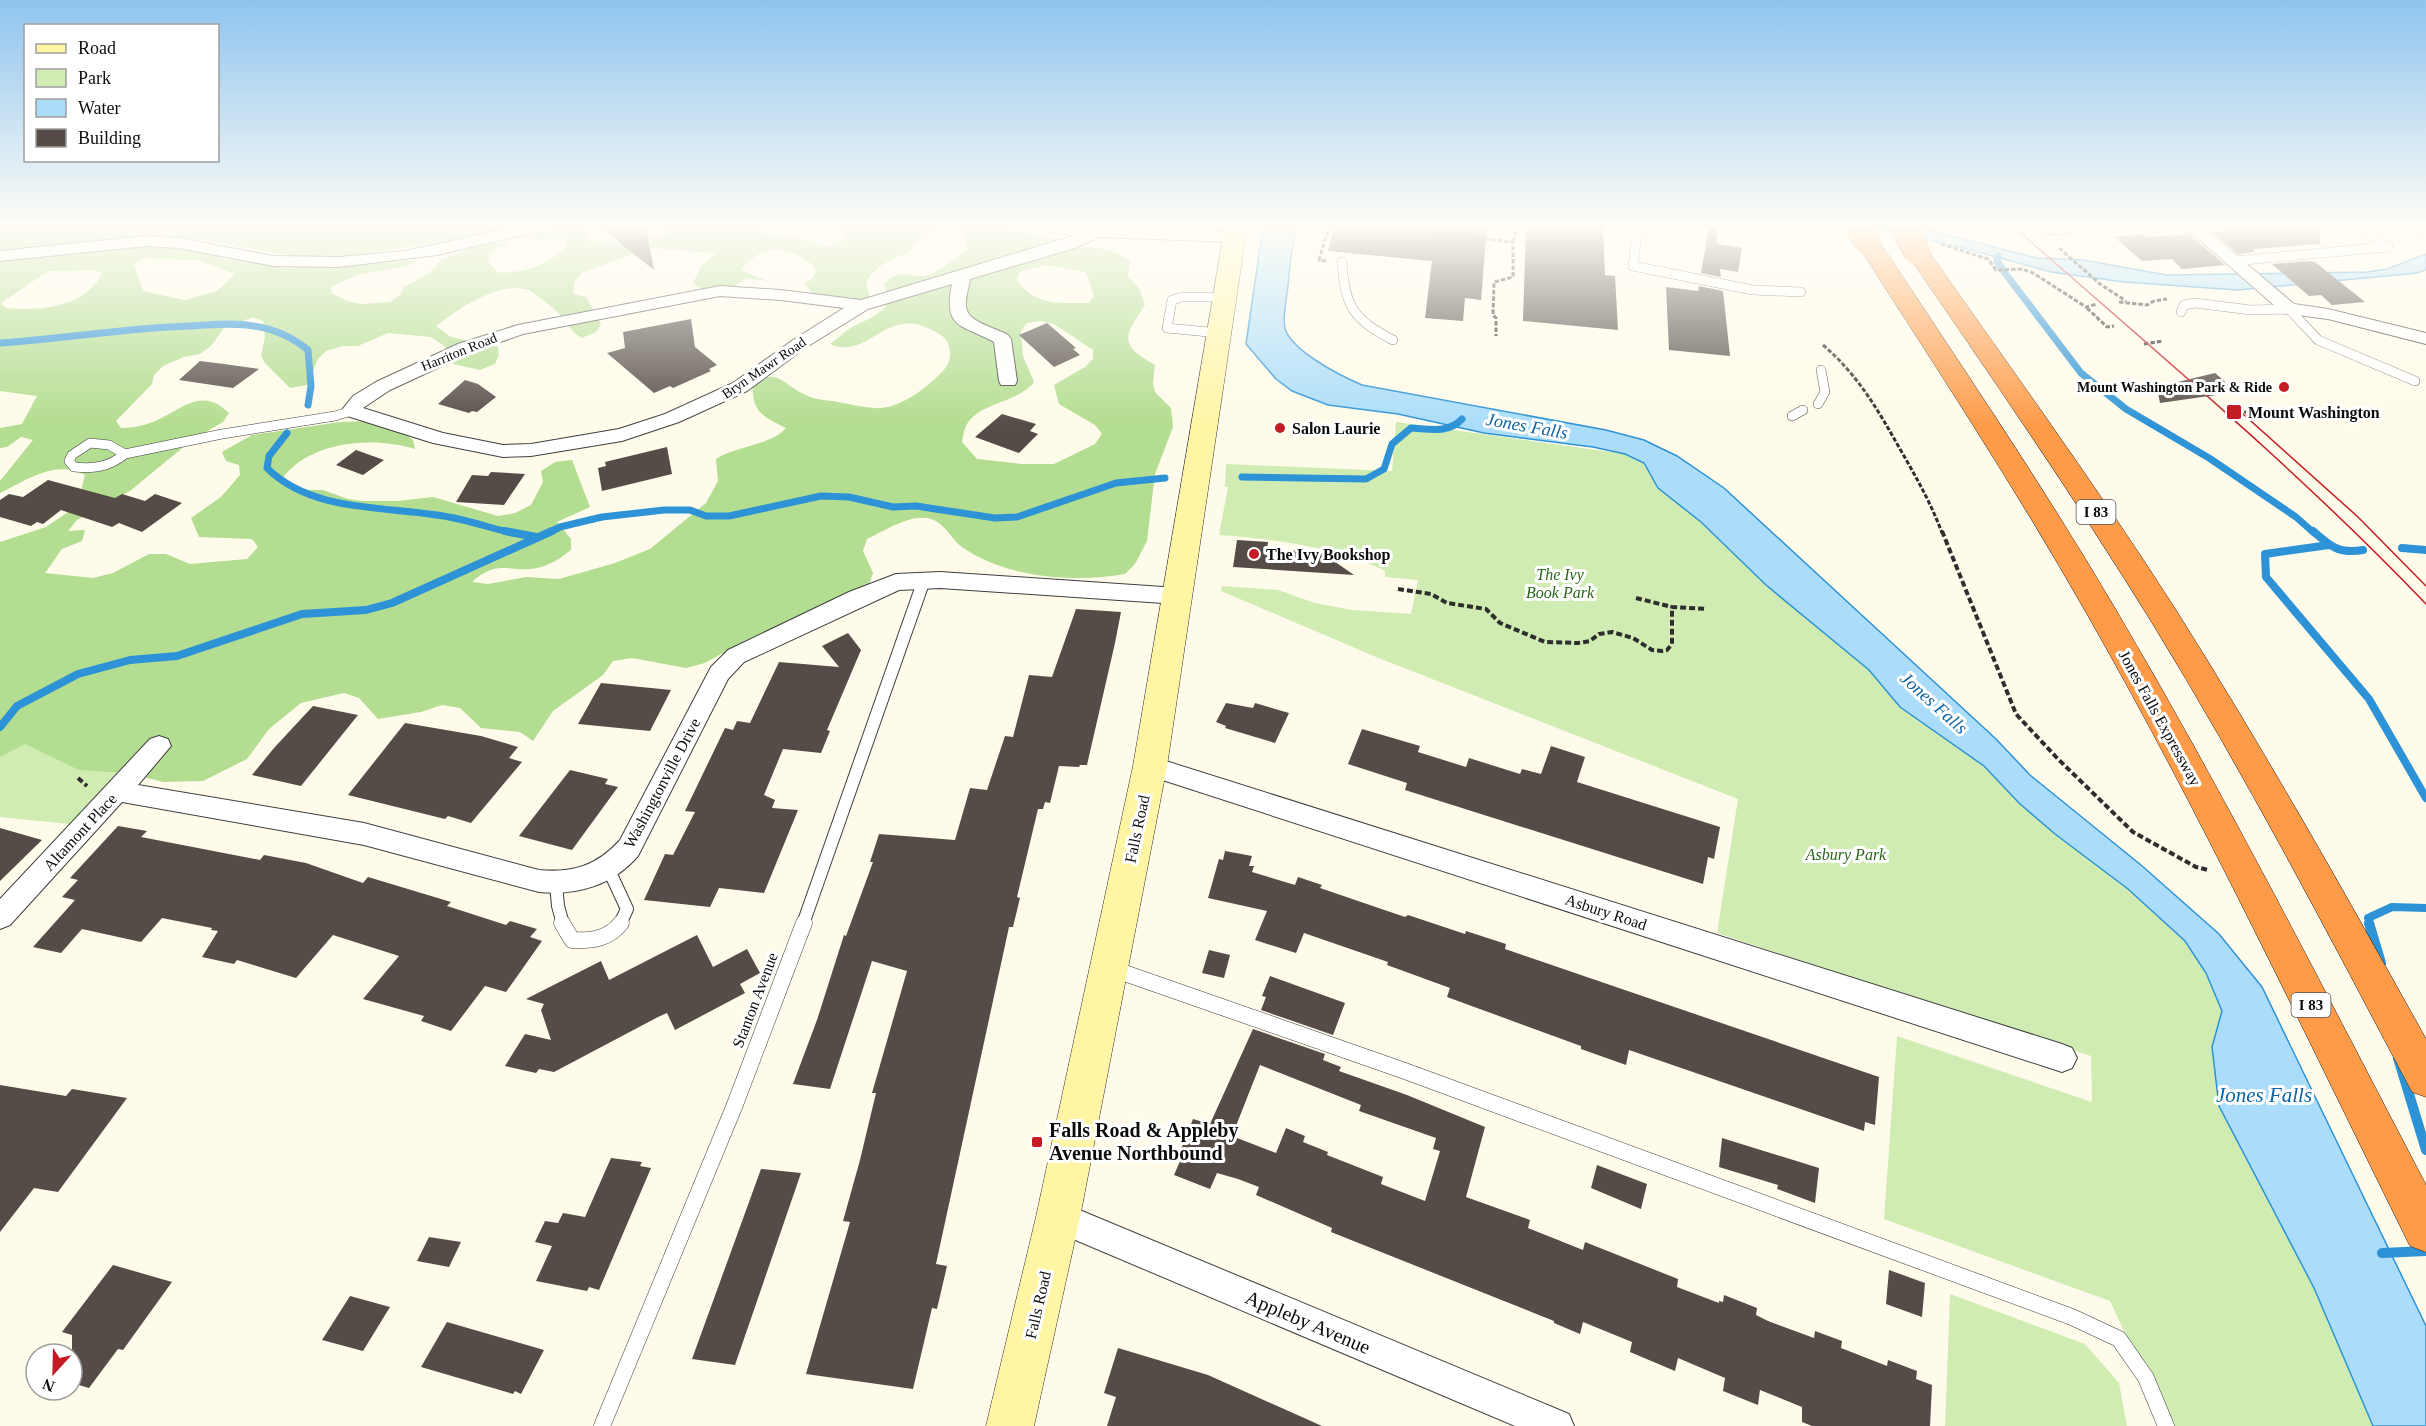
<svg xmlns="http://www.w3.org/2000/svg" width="2426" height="1426" font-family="Georgia,serif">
  <rect width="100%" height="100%" fill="#fffbea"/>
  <!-- green -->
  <path fill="#d0ecb2" d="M1396 422 1625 454 1644 463 1658 488 1701 522 1766 585 1869 670 1900 707 1984 766 2019 803 2055 834 2128 889 2185 941 2206 973 2222 1011 2213 1047 2373 1426H2168L2110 1301 1884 1219 1897 1036 2092 1102 2091 1056 1717 933 1738 799 1376 657 1221 591 1222 586 1278 590 1315 603 1352 610 1411 614 1418 580 1385 577V571C1342 548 1268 538 1219 535L1228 487H1225L1226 464 1392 471Z
    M150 740 69 824 0 817V743Z
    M1950 1294 2085 1344 2119 1383 2127 1426H1945Z"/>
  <!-- forest -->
  <path fill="#b3dd90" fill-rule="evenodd" d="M0 227H510L463 239 352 255 294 256 204 240 157 236 0 250Z
    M551 227H588V240C611 247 644 242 666 234L665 227H763L767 235C775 235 784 235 791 237 811 240 829 254 845 237L840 227H993C1017 229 1040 234 1062 244L1060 250C1089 246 1104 244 1130 261L1128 276 1140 290 1145 305C1123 338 1119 344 1155 365L1153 383 1155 392 1171 408 1173 427 1155 474 1147 541 1135 564 1125 574C1073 583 1006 578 962 547 950 538 946 524 931 519 911 513 886 530 867 539L863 551 873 573 869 584 822 610 785 622 741 650 721 654 705 663 686 668 632 658 613 661 603 675 553 711 533 741 520 732 481 728 460 708 442 705 421 712 378 719 359 698 344 693 301 703 269 729 247 759 203 781 163 782 128 773 79 770 25 744 0 757V542L46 527 77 506 85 475C56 459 27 480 0 493V481L33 440 21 437 7 447 0 448V428L22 424 37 396 0 391V260L154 246 187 249 228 260 284 268 353 266 420 260 407 266 361 274 332 286 331 293 348 301 361 304 390 302 400 295 404 287 428 274 442 259 483 244 511 242 489 254 488 261 497 272C524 274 548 265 567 246L565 239 536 240 525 237 539 234ZM944 228 957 230 966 236 967 250C956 258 944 268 931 274 914 282 900 263 884 285 900 311 865 319 849 329 843 333 837 339 830 344 868 361 886 305 932 330 938 333 946 337 948 344 953 358 948 367 938 376 922 391 897 410 874 408 862 407 850 404 838 402 828 400 815 400 806 395 783 385 782 370 753 380 751 411 760 415 786 428 770 446 738 445 716 459L718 481 706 503 650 549 615 563 559 579 526 577 488 584 472 582C499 557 513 575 541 567 552 564 562 557 571 550V539L557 522 590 507 572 460 555 462 541 471 543 482 531 505 515 513 498 516 433 497 398 501H363L348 499 323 490H290L282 479C309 441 373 436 415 449L413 440 396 428 372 421 340 422 252 435 222 452 226 461 239 465 240 475 221 497 191 518 199 537 252 539 258 547 247 559 190 564 166 554H149L113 573 93 578 45 573 62 549 82 541 85 530 68 531 77 520 130 491 192 440 223 422 229 413C201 385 180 411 153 422 142 426 132 428 121 428L116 421 152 384 154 375 163 366 184 357 200 354 211 346 223 329 253 317 263 321 265 337 261 355 264 362 290 388 307 385 318 359 326 351 343 346H358L388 333 431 337 447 348 453 364 480 370 495 364 499 355 498 347 451 337 436 326C459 308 498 281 528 290 533 292 553 307 557 312 567 321 570 332 582 338L596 332 601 324 586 297 574 294C572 283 576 279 583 272L650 248 716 253 701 267 693 283 701 288 728 291 746 278 767 281 741 270C761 242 794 245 816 269L814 277 805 284 816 298 856 302 870 298 866 282C876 265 892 259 910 252 916 238 931 233 944 228ZM143 258 198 260 235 274 217 291 185 300 143 291 134 265ZM1047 265 1086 272 1094 296 1089 303C1062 303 1032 306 1017 279L1020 271ZM93 270 102 273C86 308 39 311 6 308L1 303 48 271ZM1041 321 1054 324 1093 350V359L1085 367 1054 385 1059 404 1095 425 1102 434 1095 444 1054 464H1022L977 459 962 442C963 437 964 429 967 424 980 402 1020 402 1034 382L1023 356 1021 331 1027 323Z"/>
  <!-- water -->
  <path fill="#abddfa" stroke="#2d93d6" stroke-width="1.5" d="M1263 227H1298C1291 246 1290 265 1288 286 1287 296 1282 319 1285 328 1291 351 1341 376 1362 385L1606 430 1644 440 1677 456 1724 488 1996 739 2030 775 2141 865 2219 934 2262 987 2426 1326V1426H2373L2314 1288 2219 1106 2212 1047 2222 1011 2206 973 2185 941 2128 889 2055 834 2019 803 1984 766 1900 707 1869 670 1766 585 1701 522 1658 488 1644 463 1625 454 1593 447 1484 433 1398 414 1328 405 1292 391 1276 379 1246 344Z
    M1869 227H1917L2037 258 2083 260 2167 275 2367 272 2387 269 2426 254V270L2417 273 2238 290 2124 282 2051 272 1956 246Z"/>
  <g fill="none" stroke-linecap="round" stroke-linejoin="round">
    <!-- stream-far2 -->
    <path stroke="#2d93d6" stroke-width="7" d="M1998 256 1997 261 2005 273 2081 373 2126 409 2209 458 2296 517 2314 533
      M0 343C63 339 126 328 189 326 210 325 232 322 254 326 274 329 292 337 308 350L311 386 308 405
      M287 433 269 456 267 468C314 515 394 505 454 518 474 522 493 529 513 533
      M1242 477 1366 479 1384 469 1392 444 1411 428C1430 429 1448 434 1462 419
      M548 533 560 527 602 517 664 510H690L706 516H729L821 496 849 497 893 507 916 506 995 518 1017 517 1116 483 1165 478"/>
    <!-- stream-far1 -->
    <path stroke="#2d93d6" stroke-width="8" d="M505 531 536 537
      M2313 531C2331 547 2339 554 2363 550
      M2329 545 2265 554 2266 577 2369 699 2426 798
      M2402 548 2426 550
      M0 727 17 706 78 674 130 660 177 656 302 614 366 610 392 603 552 531
      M2370 924 2368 918 2392 907 2426 908"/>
    <!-- stream -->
    <path stroke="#2d93d6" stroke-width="10" d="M2369 923 2381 963
      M2398 1058 2426 1150
      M2382 1253 2426 1251"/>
  </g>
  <!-- building -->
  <path fill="#554c47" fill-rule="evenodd" d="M600 227H639L647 233 654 270Z
    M1334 227H1487L1481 300 1465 298 1463 321 1425 318 1432 261 1328 251Z
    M1526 227H1603L1605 275 1615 276 1618 330 1523 321Z
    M1709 227H1716L1717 244 1742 248 1738 272 1720 269 1721 277 1701 273Z
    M2226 227H2319L2320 244 2254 249V252L2238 254 2212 232 2230 230Z
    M2144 234 2147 237 2189 234 2225 265 2182 269 2172 259 2142 261 2114 237Z
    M2309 261 2315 262 2365 302 2332 305 2321 295 2309 296 2272 264Z
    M1699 286 1723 291 1730 356 1669 350 1666 287 1698 291Z
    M691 319 695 347 717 365 709 369 711 371 673 388 670 386 654 393 607 353 625 348 623 332Z
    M1047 323 1076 348 1073 349 1080 355 1054 367 1019 335Z
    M200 361 224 364 259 369 233 388 179 380Z
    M2215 373 2237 392 2160 403 2157 387Z
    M465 380 478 384 496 397 477 412 472 411 469 413 438 404Z
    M1002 414 1036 424 1030 431 1038 434 1019 453 975 437Z
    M667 447 672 474 602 491 598 468 606 466 605 462Z
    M356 450 384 460 363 475 336 465Z
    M491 472 525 474 504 505 456 502 472 475 488 476Z
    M48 480 115 498 122 494 145 501 155 494 182 503 142 532 119 523 112 527 61 510 43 524 37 522 31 526 0 517V500L9 494 23 497Z
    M1237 540 1268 542 1267 549 1321 552 1354 575 1233 567Z
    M1076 609 1121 612 1115 643 1087 765H1080L1079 767 1059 766 1050 803 1045 802 1043 809H1038L1017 897 1020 898 1013 927H1009L936 1264 947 1266 937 1309 932 1308 913 1389 806 1374 850 1222 843 1221 860 1160 876 1093H872L907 971 872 961 830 1089 793 1084 817 1020 844 935 846 936 873 862H870L879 834 955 840 970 788 987 790 1005 736 1013 737 1029 675 1052 677Z
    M848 633 861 650 827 730 830 731 821 753 783 749 764 795 775 800 772 808 798 810 764 893 719 888 710 907 644 900 665 854 673 855 695 812 685 811 725 728 733 730 737 721 750 723 779 662 839 667 822 646Z
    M601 683 671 690 650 731 578 724Z
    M1226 703 1253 708 1255 703 1289 713 1275 743 1225 728 1226 726 1216 722Z
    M313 706 358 715 301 786 252 775 274 748Z
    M405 723 481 736 518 747 509 758 522 762 471 823 448 816 445 819 348 795Z
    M1362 729 1420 746 1418 752 1466 767 1469 758 1520 774 1522 769 1541 774 1551 746 1585 757 1577 782 1720 827 1714 859 1708 857 1703 884 1405 790 1407 783 1348 764Z
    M570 770 608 779 605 784 618 787 572 850 519 836Z
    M118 826 147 831 141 837 260 860 264 855 306 863 363 883 368 877 451 902 447 906 506 925 510 921 537 929 530 937 542 941 506 992 485 986 451 1031 421 1021 424 1016 363 999 399 956 333 935 296 978 237 960 234 964 202 957 218 931 211 930 212 928 162 918 141 942 82 929 61 953 33 947 75 900 62 897 78 880 70 878Z
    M0 828 42 840 0 881Z
    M1225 851 1252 856 1249 866H1254L1252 872 1295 885 1298 877 1322 885 1320 888 1405 917 1408 915 1465 934 1466 931 1506 944 1505 949 1879 1077 1875 1125 1865 1122 1864 1131 1629 1050 1626 1065 1581 1049V1046L1447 997 1450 988 1387 965 1388 962 1304 933 1296 953 1255 940 1267 911 1208 898 1219 859 1223 860Z
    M697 935 713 967 747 949 760 973 740 984 745 993 675 1030 667 1013 658 1017 554 1072 539 1069 536 1073 505 1066 525 1034 551 1040 541 1010 544 1004 526 999 601 961 609 980Z
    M1209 950 1230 955 1224 978 1202 973Z
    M1270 976 1345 1003 1333 1035 1261 1010 1266 997 1262 996Z
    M1253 1029 1325 1054 1323 1060 1341 1067 1339 1071 1407 1095 1485 1127 1466 1197 1530 1220 1528 1228 1583 1250 1585 1242 1678 1279 1677 1287 1719 1303V1301L1723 1302 1724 1295 1757 1308 1756 1315 1768 1321 1814 1338 1815 1331 1842 1341 1841 1348 1887 1366 1888 1360 1917 1371 1916 1379 1932 1385 1930 1426H1812L1802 1422V1407L1760 1390 1758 1405 1723 1391 1725 1378 1678 1358 1675 1371 1630 1352 1632 1342 1583 1322 1580 1334 1554 1323V1321L1331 1232 1332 1228 1256 1195 1259 1187 1238 1179 1217 1173 1210 1189 1174 1175 1181 1159 1178 1157 1193 1119 1210 1124ZM1260 1065 1361 1105 1359 1111 1436 1138 1433 1149 1440 1151 1425 1201 1381 1184 1383 1177 1327 1155 1328 1152 1303 1142 1305 1136 1286 1128 1276 1153 1232 1136Z
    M0 1085 66 1096 72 1089 127 1098 58 1192 34 1188 0 1232Z
    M1722 1138 1819 1168 1815 1203 1777 1189 1778 1185 1719 1167Z
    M611 1158 642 1162 640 1166 651 1168 599 1290 589 1287 587 1291 536 1281 552 1246 535 1242 545 1221 558 1223 563 1213 585 1217Z
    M1597 1165 1647 1184 1641 1209 1591 1188Z
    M761 1169 801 1173 735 1365 692 1359Z
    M429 1237 461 1242 449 1267 417 1261Z
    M113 1265 172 1282 123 1350 118 1349 89 1388 72 1383V1335L62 1332Z
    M1889 1270 1925 1283 1922 1317 1886 1304Z
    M350 1296 390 1307 363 1351 322 1340Z
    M447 1322 544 1350 521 1394 515 1391 513 1394 421 1367Z
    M1118 1348 1208 1375 1322 1426H1107L1116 1397 1104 1393Z"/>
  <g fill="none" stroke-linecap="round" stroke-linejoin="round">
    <defs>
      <path id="lane-far2" d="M1638 227 1633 266 1753 290 1801 292
        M2406 227 2417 236
        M2233 261 2388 247 2362 227
        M1342 262C1345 307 1353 319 1393 340
        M2181 312 2184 305 2195 303 2251 310 2289 309 2318 340 2415 381
        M1219 333 1167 328 1172 300 1182 297H1225
        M1818 404 1825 392 1821 370
        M1792 416 1803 410
        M90 443 109 445 125 454C109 467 94 469 74 467L69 461 72 455Z
        M125 454 222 434 335 416 351 411"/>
      <path id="lane-far1" d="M608 868 627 909 620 924
        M556 884 558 906 563 924
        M803 924 924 580"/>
      <path id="lane" d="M562 923 572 940C591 941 609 939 621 923
        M1113 969 1405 1071 2072 1317 2119 1339 2146 1378 2166 1426
        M602 1426 734 1107 804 923"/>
      <path id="street" d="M516 227H542L540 231 437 255 339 267 273 266 179 248 147 246 0 261V251L147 236 179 238 273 256 339 257 405 251Z
        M1039 227 1234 232 1242 237 1234 242 1099 237 1075 248 970 279C969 287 965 298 966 307 968 323 997 328 1008 335L1011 339 1017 381 1015 385H1001L999 381 994 342C961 324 943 329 952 284L868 309 805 348 747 391 679 422 622 441 531 456 503 457 433 443 344 415 341 411 353 396 376 382 458 344 518 325 720 286 781 290 861 300 1076 235 1047 232ZM720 296 781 300 844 308 793 340 733 383 665 414 619 429 531 444 503 445 443 433 363 408 390 390 472 352 523 334Z
        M2043 227H2083C2076 235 2055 235 2044 233L2042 229Z
        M2185 227H2203L2294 304 2328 309 2426 333V344L2328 319 2283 313Z
        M940 572 1178 588 1186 590 1189 596 1186 602 1178 604 940 588 899 590 744 662 728 679 638 856C613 885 577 896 539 892L364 845 122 802 10 925 0 929V899L150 739 159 736 168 739 171 746 138 785 364 823 539 870C572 873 597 866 620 840L711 667 728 650 849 592 896 574Z
        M1150 756 2062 1044 2072 1048 2077 1058 2072 1068 2062 1072 1141 773 1138 766 1141 759Z
        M1058 1201 1569 1414 1574 1426H1515L1047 1228 1042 1217 1047 1206Z"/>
      <path id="secondary" d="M1225 227H1247L1167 766 1080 1217 1034 1426H986L1036 1217 1133 766Z"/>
      <path id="highway" d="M1867 234 1875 236 1879 241C1958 361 2040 481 2113 605 2225 794 2324 990 2426 1185V1252L2410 1246C2305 1034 2204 819 2087 614 2015 487 1934 364 1855 241L1859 236Z
        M1917 244 1925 246C2009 366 2095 484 2174 607 2263 748 2345 893 2426 1039V1097L2412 1092C2328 933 2245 774 2151 621 2073 495 1989 373 1905 251L1909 246Z"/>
    </defs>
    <!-- lane-far2 casing -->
    <use href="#lane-far2" stroke="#3f3f3f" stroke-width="10"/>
    <!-- lane-far1 casing -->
    <use href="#lane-far1" stroke="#3f3f3f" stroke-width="14"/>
    <!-- lane casing -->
    <use href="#lane" stroke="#3f3f3f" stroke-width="17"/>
    <!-- street casing -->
    <use href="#street" stroke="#3f3f3f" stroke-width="2"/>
    <!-- secondary casing -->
    <use href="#secondary" stroke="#2e2e2e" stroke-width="1"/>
    <!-- highway casing -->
    <use href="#highway" stroke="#1d1d1d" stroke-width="1"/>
    <!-- path-far1 -->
    <path stroke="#2e2e2e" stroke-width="3" stroke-dasharray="4.5 2" stroke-linecap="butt" d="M1455 227 1454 235 1513 242V277L1494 282 1493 315 1496 318V336
      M1386 229 1454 235
      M1513 242 1517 227
      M1941 244 1988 259 1996 270 2022 269 2033 273 2086 307 2097 304
      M2059 248 2100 284 2126 301
      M1326 261 1319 260 1329 227
      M2119 302 2147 305 2154 301 2167 299
      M2087 308 2107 327 2114 326
      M2144 344 2163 341
      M1823 345C1858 375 1878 410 1900 449 1916 477 1931 503 1942 533
      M2225 415 2246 412"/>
    <!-- path -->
    <path stroke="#2e2e2e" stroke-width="4" stroke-dasharray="6 3" stroke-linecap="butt" d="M1942 531 2016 714 2057 758 2133 832 2196 867 2208 870
      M1398 589 1431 594 1447 603 1486 609 1500 623 1545 642 1578 643 1590 641 1599 634 1612 632 1633 638 1652 650 1662 651 1667 650 1672 644V607L1707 609
      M1636 598 1672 607
      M78 778 87 786"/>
    <!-- lane-far2 -->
    <use href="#lane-far2" stroke="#fff" stroke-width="9"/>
    <!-- lane-far1 -->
    <use href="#lane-far1" stroke="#fff" stroke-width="12"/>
    <!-- lane -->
    <use href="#lane" stroke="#fff" stroke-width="16"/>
    <!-- street -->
    <use href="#street" fill="#fff" fill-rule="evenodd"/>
    <!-- secondary -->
    <use href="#secondary" fill="#fff5a5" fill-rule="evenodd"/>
    <!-- highway -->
    <use href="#highway" fill="#fe9b49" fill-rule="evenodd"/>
    <!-- tram -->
    <path stroke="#c41b24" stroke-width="1.5" d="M2014 227C2154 350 2297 469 2426 604
      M2233 405 2358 517 2426 586"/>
    <defs>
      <path id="highway-bridge" d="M1859 227 1867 241
        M1902 227 1917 251"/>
    </defs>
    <!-- highway-bridge casing -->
    <use href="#highway-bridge" stroke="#1d1d1d" stroke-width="27" stroke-linecap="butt"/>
    <!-- highway-bridge -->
    <use href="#highway-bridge" stroke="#fe9b49" stroke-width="26"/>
  </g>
  <!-- sky -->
  <linearGradient id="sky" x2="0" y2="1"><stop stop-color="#8fc4ef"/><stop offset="0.53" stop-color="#fffdf6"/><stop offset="1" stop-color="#fffdf6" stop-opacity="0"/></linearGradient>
  <rect width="2426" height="426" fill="url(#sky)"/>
  <!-- markers -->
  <g fill="#c41b24" stroke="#fff" stroke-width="2">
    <circle cx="2284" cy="387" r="6"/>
    <rect x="2226" y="404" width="16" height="16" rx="3"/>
    <circle cx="1280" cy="428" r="6"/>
    <circle cx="1254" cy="554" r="6"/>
    <rect x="1031" y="1136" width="12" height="12" rx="3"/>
  </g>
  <g text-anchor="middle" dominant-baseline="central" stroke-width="6" stroke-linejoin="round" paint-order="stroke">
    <!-- far-street labels -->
    <g font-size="14" fill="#0c0c0c" stroke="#fff">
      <text transform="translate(459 352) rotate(-22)">Harriton Road</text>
      <text transform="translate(764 368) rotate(-34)">Bryn Mawr Road</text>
    </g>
    <!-- far-poi labels -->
    <g font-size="14" font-weight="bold" fill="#0c0c0c" stroke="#fff" text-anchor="end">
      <text x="2272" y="387">Mount Washington Park &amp; Ride</text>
    </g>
    <!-- shield labels -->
    <g fill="#fff" stroke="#555" stroke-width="1.5">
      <rect x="2076.5" y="500" width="39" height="24" rx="4.5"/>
      <rect x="2291.5" y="993" width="39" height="24" rx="4.5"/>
    </g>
    <g font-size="15" font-weight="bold" fill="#0c0c0c">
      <text x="2096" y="512">I 83</text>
      <text x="2311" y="1005">I 83</text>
    </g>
    <!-- poi labels -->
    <g font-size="16" font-weight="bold" fill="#0c0c0c" stroke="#fff" text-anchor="start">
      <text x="2248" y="412">Mount Washington</text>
      <text x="1292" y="428">Salon Laurie</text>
      <text x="1266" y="554">The Ivy Bookshop</text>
    </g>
    <!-- park labels -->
    <g font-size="16" font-style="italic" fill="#296718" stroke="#fff">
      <text x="1560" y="574">The Ivy<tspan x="1560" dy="18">Book Park</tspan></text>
      <text x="1846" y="854">Asbury Park</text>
    </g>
    <!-- street labels -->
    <g font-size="16" fill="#0c0c0c" stroke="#fff">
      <text transform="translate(2160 718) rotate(61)">Jones Falls Expressway</text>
      <text transform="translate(662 783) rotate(-62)">Washingtonville Drive</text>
      <text transform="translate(1137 829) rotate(-78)">Falls Road</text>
      <text transform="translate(80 832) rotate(-47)">Altamont Place</text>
      <text transform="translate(1606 912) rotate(18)">Asbury Road</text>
      <text transform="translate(755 1000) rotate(-69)">Stanton Avenue</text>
      <text transform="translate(1038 1305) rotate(-77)">Falls Road</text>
    </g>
    <!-- water labels -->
    <g font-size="18" font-style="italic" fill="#0e63a4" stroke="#fff">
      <text transform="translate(1527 426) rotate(10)">Jones Falls</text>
      <text transform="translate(1934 703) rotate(42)">Jones Falls</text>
    </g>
    <!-- near-poi labels -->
    <g font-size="20" font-weight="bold" fill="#0c0c0c" stroke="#fff" text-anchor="start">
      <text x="1049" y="1130">Falls Road &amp; Appleby<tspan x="1049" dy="23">Avenue Northbound</tspan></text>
    </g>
    <!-- near-street labels -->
    <g font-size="20" fill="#0c0c0c" stroke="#fff">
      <text transform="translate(1308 1322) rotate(23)">Appleby Avenue</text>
    </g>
    <!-- near-water labels -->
    <g font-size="21" font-style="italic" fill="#0e63a4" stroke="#fff">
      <text x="2264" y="1095">Jones Falls</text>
    </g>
  </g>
  <!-- legend -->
  <rect x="24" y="24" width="195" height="138" fill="#ffffff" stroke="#9e9e9e" stroke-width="1.5"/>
  <rect x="36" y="44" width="30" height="9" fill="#fff5a5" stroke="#9e9e9e" stroke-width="1.5"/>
  <text x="78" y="54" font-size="18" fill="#0c0c0c">Road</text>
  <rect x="36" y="69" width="30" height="18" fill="#d0ecb2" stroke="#9e9e9e" stroke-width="1.5"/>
  <text x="78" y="84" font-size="18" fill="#0c0c0c">Park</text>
  <rect x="36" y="99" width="30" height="18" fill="#abddfa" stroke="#9e9e9e" stroke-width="1.5"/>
  <text x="78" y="114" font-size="18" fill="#0c0c0c">Water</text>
  <rect x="36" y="129" width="30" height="18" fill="#554c47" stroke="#9e9e9e" stroke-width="1.5"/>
  <text x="78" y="144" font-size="18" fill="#0c0c0c">Building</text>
  <!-- north arrow -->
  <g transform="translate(54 1372) rotate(202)"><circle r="28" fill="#ffffff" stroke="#9e9e9e" stroke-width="1.5"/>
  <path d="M0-4.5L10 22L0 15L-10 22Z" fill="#c41b24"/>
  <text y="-9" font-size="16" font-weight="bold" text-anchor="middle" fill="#0c0c0c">N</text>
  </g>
</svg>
